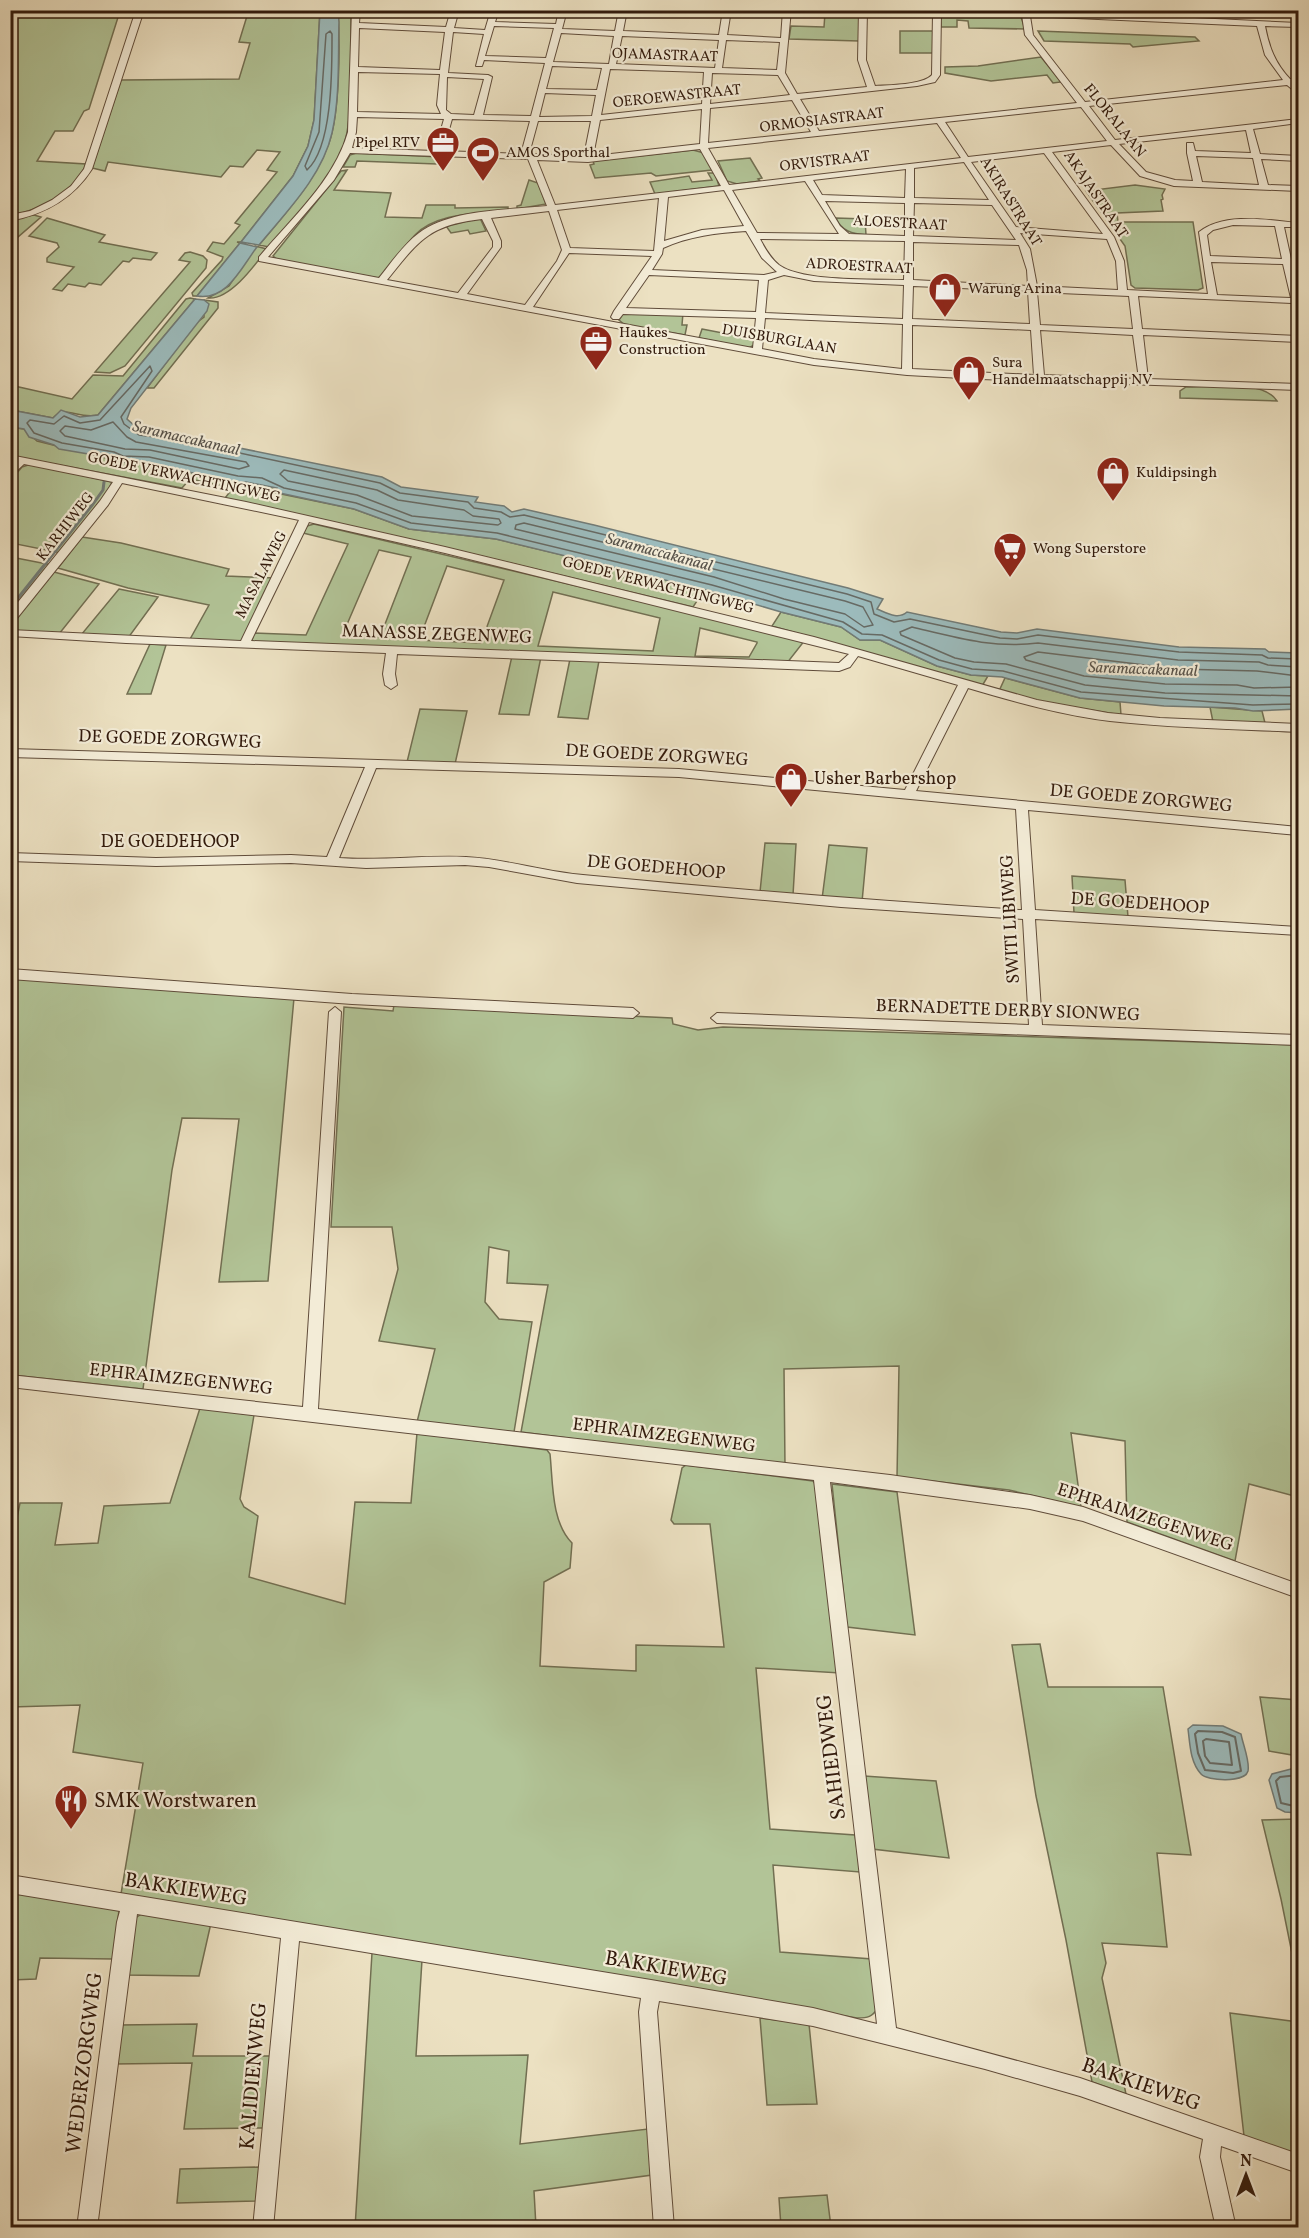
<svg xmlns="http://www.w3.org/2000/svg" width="1309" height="2238" font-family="Vollkorn,serif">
  <rect width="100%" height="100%" fill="#ece1c2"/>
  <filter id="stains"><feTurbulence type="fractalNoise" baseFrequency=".00333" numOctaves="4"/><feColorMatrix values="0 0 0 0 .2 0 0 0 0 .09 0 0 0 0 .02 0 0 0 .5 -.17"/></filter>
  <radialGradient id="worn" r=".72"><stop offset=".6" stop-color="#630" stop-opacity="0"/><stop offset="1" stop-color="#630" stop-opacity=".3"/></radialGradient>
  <!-- green -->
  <path fill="#b2c497" stroke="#726f52" stroke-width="1.5" fill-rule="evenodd" d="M859 10V41L789 39 791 26 824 27 825 13 791 11Z
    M10 11H120L89 109 84 111 73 131H55L37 161 86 164 85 167C70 195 41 209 10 216Z
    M294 11H320L314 120 308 146 293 176 241 242H237L240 243 197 296H193L192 293 222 260 223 257 207 251 213 242 224 244 240 225 235 223 277 172 267 170 280 152 257 150 243 167 230 166 221 177 108 162 105 171 92 168 121 80 239 79 250 43 239 42 247 16 294 15Z
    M338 11H351C350 49 355 113 343 148 333 180 291 220 269 247L259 245C285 214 315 182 329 143 340 112 340 45 338 11Z
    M943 14 1017 16 1021 17 1025 29 969 28 968 21 957 20V27H941L940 16Z
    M900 31H934V53H900Z
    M1038 31 1195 37 1199 41 1133 47 1130 44 1044 41Z
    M1041 57 1061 82 1053 83 1047 75 991 81 945 73V67L978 66Z
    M693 150 704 153 712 170 656 176 651 173 595 178 590 165 594 164 593 161Z
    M356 153 440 157 437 164 357 161 355 167H343L350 155Z
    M750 158 762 178 758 179 760 181 737 184 727 181 718 161Z
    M347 170 334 190 391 193 385 217 422 218 426 205H455V208L508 207V210C479 214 437 212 415 235 402 248 393 267 378 278L278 260 273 256 341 171Z
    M708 173H715L719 186 655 194 650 182 689 176 692 182 712 180Z
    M529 180 538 183 546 204 517 209V206L521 205Z
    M1135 185 1165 189 1162 195 1163 199 1161 200 1163 211 1117 213 1118 222H1193L1203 288 1198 290 1135 288 1131 285 1125 246 1086 191Z
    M34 215 41 217 11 243V219Z
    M47 218 105 235 99 242 157 253 151 260 133 258 129 262 123 261 101 285 89 283 85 287 68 284 62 291 53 289 74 267 47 262V258L59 247 57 243 29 236Z
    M480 218 486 231 470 234 468 230 451 233 446 226Z
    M836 218 865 219 866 235C853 234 841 231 836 218Z
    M255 246 267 249C255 265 230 300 208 298L229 286Z
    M190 252 203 256 207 260 206 268 125 366 110 373 95 372 190 262 179 260 185 253Z
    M190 298 195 299 98 415C78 420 65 404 53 418L11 410 10 385 72 399 93 375 123 376 186 299Z
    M204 300 218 302V308L154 388H147L196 323 204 317Z
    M683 313 682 325H687L685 335 625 325 619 320 623 314Z
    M702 329 754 339V345L749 348 699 338Z
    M1186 387C1209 387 1264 379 1277 401L1180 398V391Z
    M10 427 24 429 37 441 122 462 148 463 238 483 246 482 278 489 276 493 354 509 409 529 496 539 705 589 693 607 447 548 225 498 233 488 190 479 182 488 11 456Z
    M31 464 112 482 107 493 61 553 11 543V480L22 467Z
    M314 524 805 640 787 663 256 643 252 640 254 633 306 635 348 544 303 533 307 526ZM379 550 411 557 380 637 342 636ZM447 566 504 580 481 643 419 640ZM553 592 660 618 653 651 538 646ZM700 628 757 642V643L749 657 695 656Z
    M82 537 121 543 229 569 226 576 275 578 241 642 189 641 209 605 128 588 58 568Z
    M11 557 52 565 11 616Z
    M54 572 99 584 59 634 11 630 10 624Z
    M119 589 158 597 128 638 81 635Z
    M781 612 841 627 860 640H880L937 666 971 675 988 676 982 686 772 626Z
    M150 644 166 645 151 694H127Z
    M512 656 541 657 529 715 499 714Z
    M570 659 599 661 588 719 558 717Z
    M1005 678 1080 698 1120 702 1121 715 1042 702 999 691Z
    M1210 707 1262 711 1265 723 1213 722Z
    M420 709 467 711 455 764 407 762Z
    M765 843 796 844 793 895 760 892Z
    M829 845 867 848 862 902 822 899Z
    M1072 876 1125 880 1128 917 1074 913Z
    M10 977 294 998 268 1281 219 1282 239 1119 182 1118 172 1170 143 1389 11 1375Z
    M394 1005 672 1018 673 1024 698 1030 723 1027 1298 1045V1497L1249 1484 1235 1561 1127 1522 1125 1441 1071 1433 1081 1507 1009 1490 897 1477 899 1366 784 1369 785 1466 521 1432 548 1285 507 1283 509 1251 489 1247 485 1302 499 1319 532 1322 514 1432 417 1422 435 1349 379 1341 398 1269 392 1227H331L344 1007 393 1011Z
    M200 1408 254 1415 240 1499 244 1507 258 1516 249 1577 345 1604 355 1502 411 1503 417 1433 547 1450 550 1454C553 1482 551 1522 572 1543L570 1568 544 1582 540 1666 636 1671V1645L724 1647 710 1524H674L671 1520 682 1468 686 1465 813 1481 816 1485 840 1673 756 1668 770 1829 855 1835 860 1872 773 1865 780 1952 872 1959 878 2008C872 2017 868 2018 857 2018L121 1894 143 1763 73 1752 80 1705 11 1707 10 1553 20 1503H62L55 1545 98 1543 104 1506 170 1503Z
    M832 1484 897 1492 915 1635 847 1627Z
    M1040 1644 1048 1687H1163L1191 1855 1157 1853 1167 1947 1102 1943 1106 1963 1102 1978 1126 2094 1092 2082 1066 1940 1036 1796 1012 1645Z
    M1260 1697 1298 1700V1756L1269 1751Z
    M864 1776 936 1781 949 1858 872 1849Z
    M1298 1819V1983L1281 1899 1262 1820Z
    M10 1890 119 1910 113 1959 40 1958 36 1979 11 1980Z
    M143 1913 211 1923 199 1976 125 1975 134 1919Z
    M372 1953 422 1960 416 2056 528 2055 520 2144 648 2129 652 2175 534 2191 536 2227 355 2228Z
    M1230 2013 1298 2022V2155L1244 2136Z
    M760 2018 809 2024 817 2104 767 2105Z
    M197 2024 193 2056H270L263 2128 184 2129 192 2063 114 2064 120 2025Z
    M259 2167 256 2201 177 2203 180 2169Z
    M827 2195 831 2227H781L779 2198Z"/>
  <!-- water -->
  <path fill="#9cbbbc" stroke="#727b76" stroke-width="1.5" d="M320 11H338L339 22C338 59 340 97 332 133 322 177 286 212 259 245L241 242 293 176 308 146 314 120Z
    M240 243 257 247C241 268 227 301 197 296Z
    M195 299 204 300 209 304 207 311 131 408 127 419 136 427 382 477 401 487 478 497 475 502 504 506 512 512 524 509 594 525 848 588 883 599 877 609C887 613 898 620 907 612L1001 632 1017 633 1037 629 1179 647 1265 649 1269 652 1298 653V709L1253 711 1235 708 1164 706 1080 698 1002 677 971 675 937 666 880 640H860L841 627 781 612 710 591 496 539 409 529 354 509 275 492 277 488 246 482 238 483 148 463 122 462 112 458 59 449 54 445 29 437 24 429 11 427V410L53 418 61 410 80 417 98 415Z
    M1193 1725 1223 1726 1241 1734C1243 1745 1250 1761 1248 1771 1245 1783 1207 1781 1201 1774 1190 1762 1190 1744 1188 1729Z
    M1291 1769H1298V1813L1285 1812 1277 1808 1269 1780 1272 1774Z"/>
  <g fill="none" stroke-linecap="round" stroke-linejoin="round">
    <!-- shore-far1 -->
    <path stroke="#676a64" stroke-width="1.5" d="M330 31 332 34C332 67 333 147 307 170L305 166 319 132 326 34Z
      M113 422 127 437 136 442 246 462 249 466 239 469 150 450 125 449 65 436 60 431 65 426 91 430Z
      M284 470 377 490 398 500 464 510 473 516 499 519 501 523 498 525 412 516 357 495 288 481 280 474Z
      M524 523 845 601 863 607 873 625 864 627 845 614 784 599 714 577 515 529 516 525Z
      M1298 659 1268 658 1262 655 1179 652 1038 635 1017 639 1000 638 910 619 894 622 874 614 871 602 847 594 524 515 510 517 501 512 474 508 468 502 400 493 380 483 179 440 139 435 124 424 121 417 152 371 150 366 100 420 80 423 64 416 54 424 30 420 27 423 34 433 62 443 114 452 123 456 149 457 238 476 262 478 284 488 356 503 411 523 497 533 712 585 843 622 862 634 882 635 939 660 972 669 1003 671 1081 692 1253 705 1298 704
      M1298 667 1268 665 1259 662 1178 660 1038 643C994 649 954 637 912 627L900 632 901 635 955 658 974 662 1006 664 1085 685 1165 693 1298 696
      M1298 676 1257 671 1178 669 1038 652 1024 657 1026 660 1084 676 1165 684 1237 685 1254 688 1298 687"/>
    <!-- shore -->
    <path stroke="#676a64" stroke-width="2" d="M1198 1731 1222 1732 1235 1737 1241 1771 1233 1773 1205 1770 1198 1753 1195 1734Z
      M1206 1739 1229 1742 1232 1765 1210 1763 1205 1756 1203 1741Z
      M1298 1775 1280 1777 1276 1781 1281 1803 1298 1807"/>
    <!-- stream -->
    <path stroke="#727b76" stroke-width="3" d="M10 608 93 504 103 490 104 482"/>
    <defs>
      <path id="minor" d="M136 10H144L92 169C73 199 45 214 10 221V215L30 211 52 200 71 186 84 169Z
        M352 10H360L359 23 446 27 451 10H459L454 28 485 30 491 10H499L495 22 556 24 559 10H567L562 29 615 31 619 10H627L623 31 719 35 723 10H731L727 35 781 38 783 10H791L785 73 797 94 867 87 858 60 859 10H867L866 60 875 86C889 85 923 85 932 75L933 13 914 10H1029L1298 23V27L1265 26C1269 47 1275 63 1290 79H1298V83L1295 84 1298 88V94L1287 85 1089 106 1115 140 1298 119V123L1253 129 1260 154 1298 156V161L1261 159 1268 185 1298 186V191L1174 186 1140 176 1111 145 1052 152 1114 237 1124 261 1127 290 1208 294 1199 232C1225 212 1267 220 1298 223V227H1284L1291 259H1298V265L1292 264 1298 293V314L1293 311 1292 303 1138 296 1142 329 1298 336V342L1143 335 1148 379 1298 384V390L980 379 907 375 814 365 259 261V257C291 219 334 181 348 132ZM941 13 1022 15 1025 35 1077 103 819 131 800 99 917 86 935 82 940 75ZM1030 16 1257 26 1265 55 1283 80 1085 102 1033 35ZM494 26 554 28 546 58 485 56ZM359 28 445 32 440 70 358 67ZM453 32 484 34 476 66H482L484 60 545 63 531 116 483 115 492 77 488 75 448 73ZM561 33 614 36 609 64 553 62ZM622 36 719 40 715 68 616 64ZM726 40 780 42 777 70 722 68ZM552 66 602 68 597 90 546 89ZM610 69 704 72 702 104 601 115ZM358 72 440 74 437 105 441 114 357 112ZM712 73 778 75 790 95 710 104ZM447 77 484 79 474 115 451 114 446 110ZM545 93 596 95 592 116 539 117ZM792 100 811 132 708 143 710 108ZM1081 107 1107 141 968 157 945 122ZM702 109 700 144 593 156 600 120ZM357 117 444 119 435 151 352 148 356 132ZM452 119 530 121 521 154 443 151ZM538 121H591L584 156 529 154ZM937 123 961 158 729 185 708 148ZM1246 130 1251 153 1195 151 1193 143H1187V153L1193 181 1175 180 1146 172 1119 144ZM700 149 721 186 555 205 537 160 588 162ZM350 153 528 159 547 206C509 210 450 209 419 233 403 245 391 263 379 278L268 257 334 180ZM1044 153 1103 234 1016 227 971 162ZM1196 156 1253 158 1259 185 1202 182ZM964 162 989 200 914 198V168ZM906 169 905 198 822 195 813 180ZM805 181 839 234 757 233 732 190ZM724 190 744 226 702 230 664 241 668 197ZM659 198 654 251 570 248 557 210ZM825 201 905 203V236L849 234 840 226ZM914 203 992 205 1016 240 913 236ZM549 211 562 250 557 261 525 305 467 294 501 247V241L491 218ZM482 219 493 241V247L458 293 387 280C419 240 429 225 482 219ZM1233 225 1275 226 1282 259 1210 256 1207 235 1213 230ZM746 231 762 258 777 272 764 275 652 270 662 254 663 248C689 236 717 233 746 231ZM1020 233 1107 239 1116 261 1118 290 1037 286 1030 249ZM760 239 905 241 904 280C874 279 802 282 779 265 770 258 765 248 760 239ZM913 242 1019 245 1027 270 1028 286 913 280ZM569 253 652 256 614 311 611 317 613 319H619L623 314 756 318 753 348 533 307ZM1211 262 1283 264 1291 298 1217 295ZM649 275 759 280 756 312 626 308ZM784 275 814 281 904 285 903 319 765 313 768 280ZM913 286 1028 291 1030 324 912 319ZM1037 292 1129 296 1133 329 1040 325ZM765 318 903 324 902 369 814 359 762 349ZM912 325 1031 330 1034 375 912 369ZM1040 330 1133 335 1139 379 1044 375Z
        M10 455 246 502 445 547 814 637 1037 700 1108 713 1160 718 1298 724V732C1235 729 1173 728 1110 721 1062 715 1015 702 968 688L916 791 1298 827V835L1028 810 1035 910 1298 927V935L1035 919 1042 1025 1298 1035V1045L717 1023 711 1018 717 1013 1029 1025 1023 919 841 907 577 883 489 867 465 865 366 868 291 863 156 866 10 861V853L156 858 291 855 327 857 365 767 10 757V749L679 769 905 790 958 685 858 656 850 667 839 671 397 654 395 674 397 685 391 689 385 685 383 674 386 653 126 643 10 636V630L241 641 299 520 122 483 108 505 14 622 10 623V612L100 501 113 482 24 464 10 477V467L15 462 10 461ZM309 522 445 553 849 654 839 663 251 641ZM376 768 679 777 1016 809 1022 910C876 901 729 889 583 875 544 872 506 859 466 857 424 855 382 861 339 858Z
        M10 969 352 994 633 1008 639 1013 633 1018 352 1004 10 979Z
        M335 1007 341 1012 318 1409 890 1475 1030 1495 1083 1507 1298 1584V1598L1083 1521 1030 1509 830 1482 896 2028 1080 2078 1298 2154V2173L1221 2146 1220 2157 1236 2228H1216L1200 2157 1203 2139 1080 2096 985 2069 813 2026 659 2001 657 2012 674 2228H654L639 2012 641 1998 299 1941 273 2228H253L281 1938 137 1914 97 2228H77L117 1922 120 1911 10 1893V1875L651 1980 813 2008 877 2024 814 1480 10 1387V1375L303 1407 329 1012Z"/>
    </defs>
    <!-- minor casing -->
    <use href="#minor" stroke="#604c3a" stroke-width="2"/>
    <!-- minor -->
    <use href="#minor" fill="#f3ecd7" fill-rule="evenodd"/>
  </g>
  <!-- icons -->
  <defs>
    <symbol id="office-pin" viewBox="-11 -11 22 30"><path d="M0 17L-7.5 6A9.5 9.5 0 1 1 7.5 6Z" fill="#8f2418" stroke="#f3ecd7"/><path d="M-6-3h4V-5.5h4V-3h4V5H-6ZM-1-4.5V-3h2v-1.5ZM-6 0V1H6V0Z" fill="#fff"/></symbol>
    <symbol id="stadium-pin" viewBox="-11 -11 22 30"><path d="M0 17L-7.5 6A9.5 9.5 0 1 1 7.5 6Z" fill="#8f2418" stroke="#f3ecd7"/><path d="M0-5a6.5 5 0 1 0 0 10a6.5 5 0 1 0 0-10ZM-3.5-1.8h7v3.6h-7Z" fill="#fff"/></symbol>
    <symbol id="shop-pin" viewBox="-11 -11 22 30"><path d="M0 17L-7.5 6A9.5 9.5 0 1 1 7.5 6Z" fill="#8f2418" stroke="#f3ecd7"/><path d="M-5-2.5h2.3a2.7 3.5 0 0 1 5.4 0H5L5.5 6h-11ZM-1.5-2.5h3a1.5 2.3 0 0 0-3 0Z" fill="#fff"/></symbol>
    <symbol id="supermarket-pin" viewBox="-11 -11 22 30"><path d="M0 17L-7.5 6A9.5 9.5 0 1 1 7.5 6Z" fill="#8f2418" stroke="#f3ecd7"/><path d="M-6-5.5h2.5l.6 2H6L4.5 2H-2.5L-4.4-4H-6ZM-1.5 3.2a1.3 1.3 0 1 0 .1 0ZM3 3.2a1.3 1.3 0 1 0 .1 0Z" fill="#fff"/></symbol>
    <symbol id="restaurant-pin" viewBox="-11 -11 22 30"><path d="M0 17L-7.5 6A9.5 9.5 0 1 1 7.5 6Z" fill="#8f2418" stroke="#f3ecd7"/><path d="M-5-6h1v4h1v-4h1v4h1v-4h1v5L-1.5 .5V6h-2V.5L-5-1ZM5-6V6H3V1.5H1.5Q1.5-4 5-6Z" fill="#fff"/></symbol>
  </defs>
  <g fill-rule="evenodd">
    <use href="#office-pin" x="424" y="124" width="38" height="52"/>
    <use href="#stadium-pin" x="464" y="134" width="38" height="52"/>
    <use href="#shop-pin" x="926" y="270" width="38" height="52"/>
    <use href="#office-pin" x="577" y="323" width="38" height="52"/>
    <use href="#shop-pin" x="950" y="353" width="38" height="52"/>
    <use href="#shop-pin" x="1094" y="454" width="38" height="52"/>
    <use href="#supermarket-pin" x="991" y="530" width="38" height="52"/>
    <use href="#shop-pin" x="772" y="760" width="38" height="52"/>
    <use href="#restaurant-pin" x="52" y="1782" width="38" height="52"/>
  </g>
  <g text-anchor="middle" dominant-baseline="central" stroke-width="4.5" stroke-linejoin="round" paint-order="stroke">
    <!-- far-street labels -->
    <g font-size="15" fill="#321a0c" stroke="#f3ecd7">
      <text transform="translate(665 56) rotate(2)">OJAMASTRAAT</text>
      <text transform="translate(677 97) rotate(-6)">OEROEWASTRAAT</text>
      <text transform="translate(822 121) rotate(-7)">ORMOSIASTRAAT</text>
      <text transform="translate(1114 121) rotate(51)">FLORALAAN</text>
      <text transform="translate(825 162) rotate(-7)">ORVISTRAAT</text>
      <text transform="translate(1095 195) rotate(56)">AKAJASTRAAT</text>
      <text transform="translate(1010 202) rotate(58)">AKIRASTRAAT</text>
      <text transform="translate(900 224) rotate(3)">ALOESTRAAT</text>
      <text transform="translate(859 267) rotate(3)">ADROESTRAAT</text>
      <text transform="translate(779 340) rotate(10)">DUISBURGLAAN</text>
      <text transform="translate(184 478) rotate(12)">GOEDE VERWACHTINGWEG</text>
      <text transform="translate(66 527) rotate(-52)">KARHIWEG</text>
      <text transform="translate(262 575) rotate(-63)">MASALAWEG</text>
      <text transform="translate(658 586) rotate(14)">GOEDE VERWACHTINGWEG</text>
    </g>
    <!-- far-poi labels -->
    <g font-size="15" fill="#321a0c" stroke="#f3ecd7" text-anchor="start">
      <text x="420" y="143" text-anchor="end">Pipel RTV</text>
      <text x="506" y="153">AMOS Sporthal</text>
      <text x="968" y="289">Warung Arina</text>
      <text x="619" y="333">Haukes<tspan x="619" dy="17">Construction</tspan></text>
      <text x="992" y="363">Sura<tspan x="992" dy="17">Handelmaatschappij NV</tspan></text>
      <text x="1136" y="473">Kuldipsingh</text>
      <text x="1033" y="549">Wong Superstore</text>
    </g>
    <!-- far-water labels -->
    <g font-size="16" font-style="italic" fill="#57524a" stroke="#f3ecd7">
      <text transform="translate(186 439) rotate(13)">Saramaccakanaal</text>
      <text transform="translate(659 553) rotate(15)">Saramaccakanaal</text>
      <text transform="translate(1143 670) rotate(2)">Saramaccakanaal</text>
    </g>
    <!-- street labels -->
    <g font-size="18" fill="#321a0c" stroke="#f3ecd7">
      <text transform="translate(437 635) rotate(2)">MANASSE ZEGENWEG</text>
      <text transform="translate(170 740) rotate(2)">DE GOEDE ZORGWEG</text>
      <text transform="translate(657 756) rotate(3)">DE GOEDE ZORGWEG</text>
      <text transform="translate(1141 799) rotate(5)">DE GOEDE ZORGWEG</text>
      <text x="170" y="842">DE GOEDEHOOP</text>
      <text transform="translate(656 868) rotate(5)">DE GOEDEHOOP</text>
      <text transform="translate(1140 904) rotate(4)">DE GOEDEHOOP</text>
      <text transform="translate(1011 919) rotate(-93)">SWITI LIBIWEG</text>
      <text transform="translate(1008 1011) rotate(2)">BERNADETTE DERBY SIONWEG</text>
      <text transform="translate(181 1380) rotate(6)">EPHRAIMZEGENWEG</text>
      <text transform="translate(664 1436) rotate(7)">EPHRAIMZEGENWEG</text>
      <text transform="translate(1145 1518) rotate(18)">EPHRAIMZEGENWEG</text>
    </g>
    <!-- poi labels -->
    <g font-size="18" fill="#321a0c" stroke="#f3ecd7" text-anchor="start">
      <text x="814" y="779">Usher Barbershop</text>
    </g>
    <!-- near-street labels -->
    <g font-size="21" fill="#321a0c" stroke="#f3ecd7">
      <text transform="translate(832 1757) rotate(-97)">SAHIEDWEG</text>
      <text transform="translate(186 1890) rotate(9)">BAKKIEWEG</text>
      <text transform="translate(666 1969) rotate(10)">BAKKIEWEG</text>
      <text transform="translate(85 2063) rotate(-83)">WEDERZORGWEG</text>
      <text transform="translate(254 2076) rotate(-85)">KALIDIENWEG</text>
      <text transform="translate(1141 2085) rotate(19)">BAKKIEWEG</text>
    </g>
    <!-- near-poi labels -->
    <g font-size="21" fill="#321a0c" stroke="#f3ecd7" text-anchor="start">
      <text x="94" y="1801">SMK Worstwaren</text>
    </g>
  </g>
  <!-- margin -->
  <rect width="1309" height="2238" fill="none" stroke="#ece1c2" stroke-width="36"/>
  <rect x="12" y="12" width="1285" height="2214" fill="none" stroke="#321a0c" stroke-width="3"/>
  <rect x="18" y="18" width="1273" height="2202" fill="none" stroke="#321a0c" stroke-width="1.5"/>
  <!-- north arrow -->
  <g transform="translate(1246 2175)" stroke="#f3ecd7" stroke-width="4.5" paint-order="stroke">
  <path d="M0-4.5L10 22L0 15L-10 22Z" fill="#321a0c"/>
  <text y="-9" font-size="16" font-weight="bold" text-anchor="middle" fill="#321a0c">N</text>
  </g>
  <rect width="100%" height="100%" filter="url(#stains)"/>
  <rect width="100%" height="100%" fill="url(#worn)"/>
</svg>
